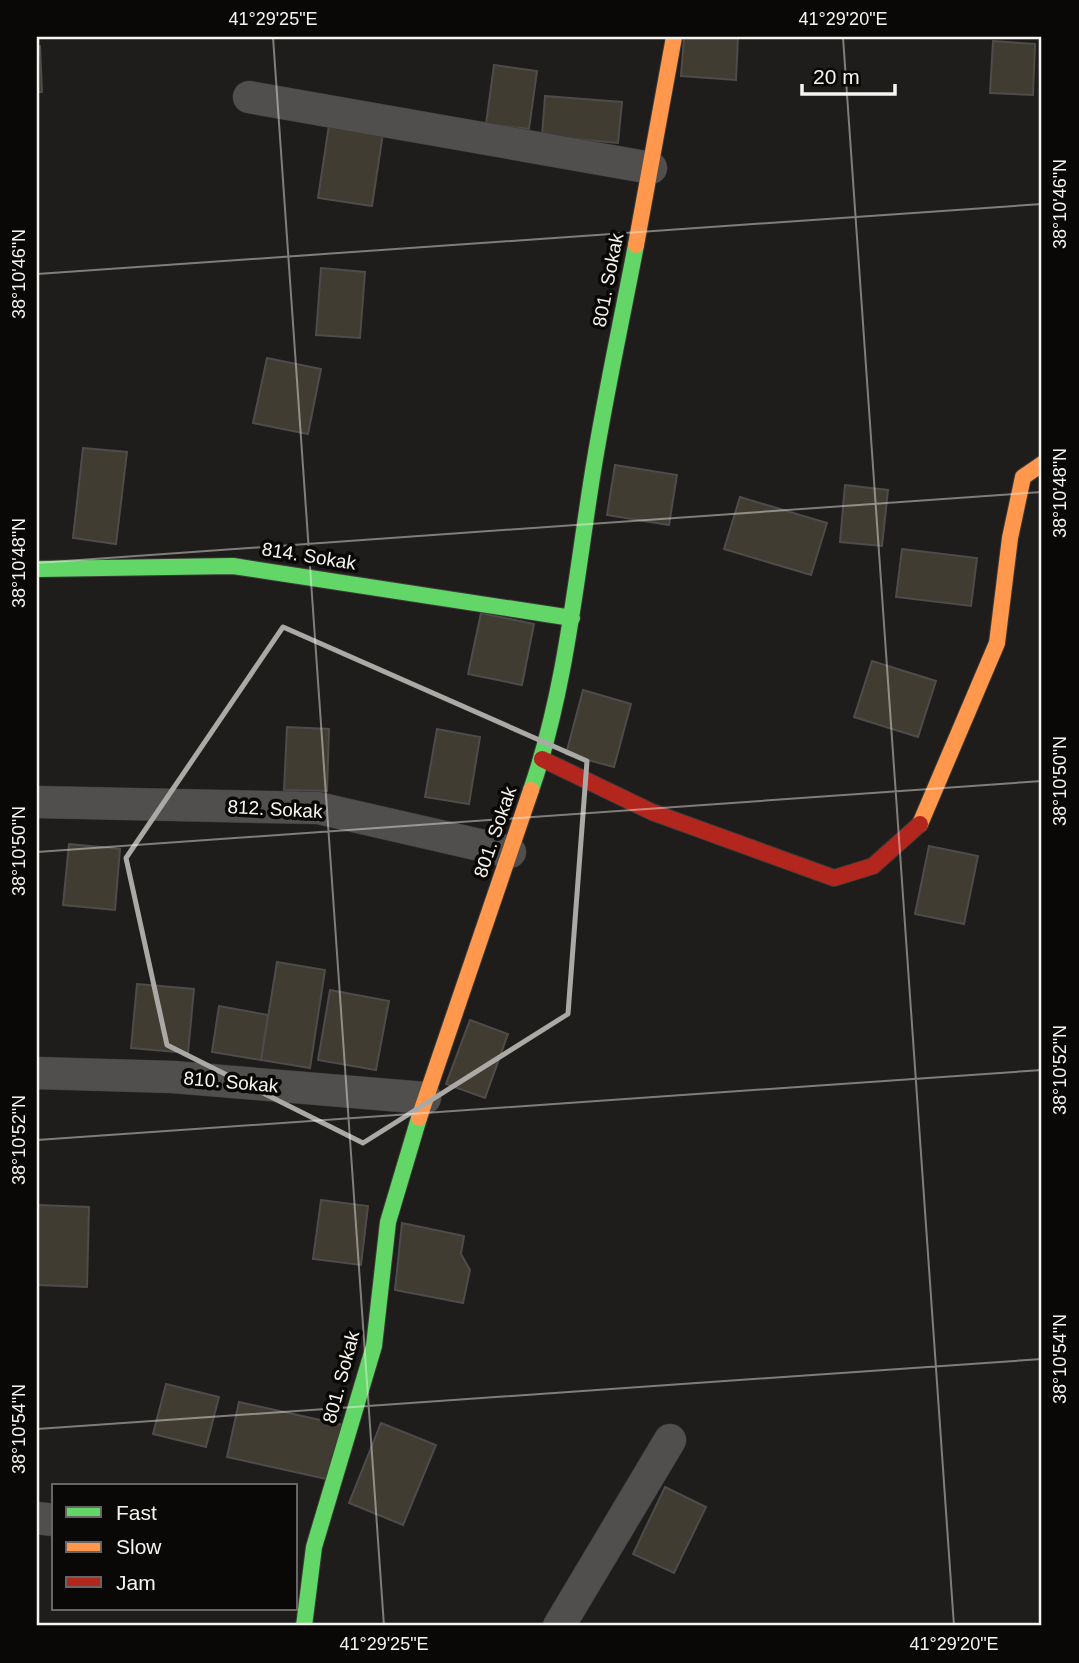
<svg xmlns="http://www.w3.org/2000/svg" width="1079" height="1663" font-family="Arial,sans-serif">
  <rect width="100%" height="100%" fill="#1f1d1b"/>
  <!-- building -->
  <path fill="#403c32" stroke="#4e4c4a" stroke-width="2" d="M684 37H738L736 80 681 76Z
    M993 41 1035 44 1033 95 990 93Z
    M37 46H40L42 92H37Z
    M494 65 537 71 529 129 486 124Z
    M545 96 622 102 618 143 542 136Z
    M329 125 383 133 372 206 318 198Z
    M321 268 365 272 360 338 316 335Z
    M267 358 321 369 308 434 253 423Z
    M83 448 127 452 116 544 73 538Z
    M615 465 677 475 669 525 607 515Z
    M845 485 888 490 882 546 840 542Z
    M740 497 827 523 811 575 724 549Z
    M902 549 977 558 971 606 896 597Z
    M481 613 534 624 522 685 468 674Z
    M872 661 936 681 918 737 854 717Z
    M583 690 631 704 614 767 566 754Z
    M287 727 329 729 327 791 284 790Z
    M437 729 480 737 469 804 425 797Z
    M69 844 120 849 115 910 63 905Z
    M929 846 978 856 964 924 915 914Z
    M277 962 325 970 310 1068 261 1060Z
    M137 984 194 989 188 1053 131 1048Z
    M330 990 389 1001 376 1070 318 1060Z
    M219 1006 268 1015 261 1060 212 1052Z
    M470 1020 508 1034 485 1098 446 1084Z
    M321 1200 368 1206 361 1265 313 1259Z
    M37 1205 89 1207 87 1287 37 1285Z
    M402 1223 464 1236 461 1254 470 1270 463 1303 395 1290Z
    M166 1384 219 1397 206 1447 153 1434Z
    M239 1402 343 1425 331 1480 227 1457Z
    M381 1423 436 1445 403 1525 349 1503Z
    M665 1487 706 1507 674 1573 633 1554Z"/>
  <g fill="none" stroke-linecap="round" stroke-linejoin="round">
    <defs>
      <path id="street" d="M249 97 651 168
        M37 802 318 808 510 852
        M37 1073 173 1077 425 1098
        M37 1518 54 1520
        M559 1626 670 1440"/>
      <path id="fast" d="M37 569 233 566 572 618
        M531 790C567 686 576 574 594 465 606 392 622 318 636 245
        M304 1626 314 1547 374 1346 388 1222 419 1118"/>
      <path id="slow" d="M636 245 674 37
        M920 824 997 643 1010 538 1023 477 1042 464
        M419 1118 531 790"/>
      <path id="jam" d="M542 759 652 812 834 878 873 866 920 824"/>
    </defs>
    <!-- street casing -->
    <use href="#street" stroke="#3c3a38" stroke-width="33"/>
    <!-- fast casing -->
    <use href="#fast" stroke="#3c3a38" stroke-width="18"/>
    <!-- slow casing -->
    <use href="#slow" stroke="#3c3a38" stroke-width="18"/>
    <!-- jam casing -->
    <use href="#jam" stroke="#3c3a38" stroke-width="18"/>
    <!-- street -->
    <use href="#street" stroke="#504f4d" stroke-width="32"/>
    <!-- fast -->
    <use href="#fast" stroke="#63d668" stroke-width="16"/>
    <!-- slow -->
    <use href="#slow" stroke="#ff974d" stroke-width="16"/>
    <!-- jam -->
    <use href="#jam" stroke="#b3261e" stroke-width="16"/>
  </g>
  <!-- marked area -->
  <path fill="none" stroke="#aba9a5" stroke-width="5" stroke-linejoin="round" d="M283 627 587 761 568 1014 363 1143 167 1045 126 858Z"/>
  <!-- ticks -->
  <path fill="none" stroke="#f6f4f0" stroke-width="2" stroke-opacity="0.45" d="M273 37 384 1626M843 37 954 1626M37 274 1042 204M37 563 1042 492M37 852 1042 781M37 1140 1042 1070M37 1429 1042 1359"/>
  <g text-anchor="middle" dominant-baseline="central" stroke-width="7" stroke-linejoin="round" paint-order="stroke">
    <!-- street labels -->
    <g font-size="19" fill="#f6f4f0" stroke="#090806">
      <text transform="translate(608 280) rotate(-79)">801. Sokak</text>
      <text transform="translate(309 556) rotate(9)">814. Sokak</text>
      <text transform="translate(275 809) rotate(3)">812. Sokak</text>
      <text transform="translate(495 832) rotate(-71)">801. Sokak</text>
      <text transform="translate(231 1082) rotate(5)">810. Sokak</text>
      <text transform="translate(341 1377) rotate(-75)">801. Sokak</text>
    </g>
  </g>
  <!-- border -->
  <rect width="1079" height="1663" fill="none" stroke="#090806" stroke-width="77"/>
  <!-- legend -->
  <rect x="52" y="1484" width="245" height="126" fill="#090806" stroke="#686664" stroke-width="2"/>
  <rect x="66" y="1507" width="35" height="10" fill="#63d668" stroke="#686664" stroke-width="2"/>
  <text x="116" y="1520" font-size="21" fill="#f6f4f0">Fast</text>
  <rect x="66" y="1542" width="35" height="10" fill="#ff974d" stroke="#686664" stroke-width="2"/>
  <text x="116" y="1554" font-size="21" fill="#f6f4f0">Slow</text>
  <rect x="66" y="1577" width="35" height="10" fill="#b3261e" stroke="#686664" stroke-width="2"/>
  <text x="116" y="1590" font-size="21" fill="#f6f4f0">Jam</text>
  <!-- scale -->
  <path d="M802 84v10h93v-10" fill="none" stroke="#f6f4f0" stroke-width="3.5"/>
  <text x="813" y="84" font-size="21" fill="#f6f4f0" stroke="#090806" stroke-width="5" paint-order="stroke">20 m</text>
  <rect x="38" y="38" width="1002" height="1586" fill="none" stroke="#f6f4f0" stroke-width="2.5"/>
  <g font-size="18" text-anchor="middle" fill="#f6f4f0">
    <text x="273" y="25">41°29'25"E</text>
    <text x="843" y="25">41°29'20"E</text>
    <text transform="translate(1060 204) rotate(-90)" y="6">38°10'46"N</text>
    <text transform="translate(19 274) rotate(-90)" y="6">38°10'46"N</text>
    <text transform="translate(1060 493) rotate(-90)" y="6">38°10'48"N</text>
    <text transform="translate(19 563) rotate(-90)" y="6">38°10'48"N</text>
    <text transform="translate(1060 781) rotate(-90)" y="6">38°10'50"N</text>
    <text transform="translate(19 851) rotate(-90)" y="6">38°10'50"N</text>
    <text transform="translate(1060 1070) rotate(-90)" y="6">38°10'52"N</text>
    <text transform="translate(19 1140) rotate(-90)" y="6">38°10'52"N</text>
    <text transform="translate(1060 1359) rotate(-90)" y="6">38°10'54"N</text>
    <text transform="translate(19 1429) rotate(-90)" y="6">38°10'54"N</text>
    <text x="384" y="1650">41°29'25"E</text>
    <text x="954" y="1650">41°29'20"E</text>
  </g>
</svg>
